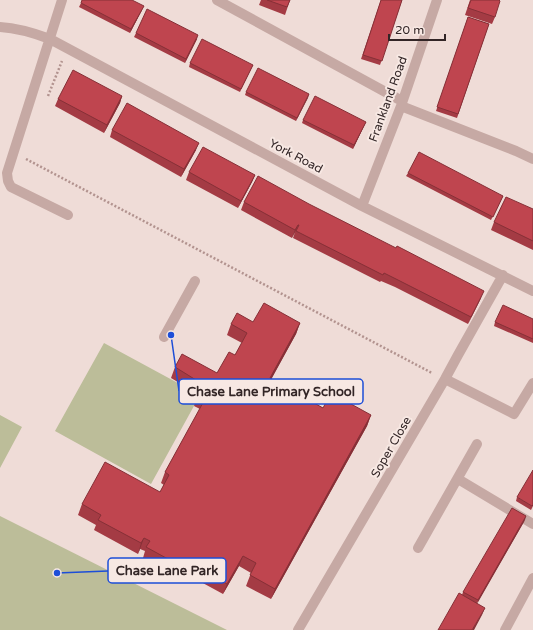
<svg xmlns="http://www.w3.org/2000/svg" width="533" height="630" font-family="'Varela Round',sans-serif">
  <rect width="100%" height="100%" fill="#efdcd7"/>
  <!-- green -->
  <path fill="#bcbd99" d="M104 343 200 395 151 484 55 431Z
    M0 415 22 427 0 468Z
    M0 516 227 630H0Z"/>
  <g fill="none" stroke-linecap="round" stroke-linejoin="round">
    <!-- path -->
    <path stroke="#b2938f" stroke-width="2.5" stroke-dasharray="2 2" stroke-linecap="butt" d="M48 96 62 61
      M26 159 432 373"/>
    <!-- minor -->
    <path stroke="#c6a9a4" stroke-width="10" d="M62 0 7 173 8 181 11 187 68 215
      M217 0 402 101
      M0 27C17 28 34 33 50 39L362 206 533 291
      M401 106 516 151 533 159
      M362 206 401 106 437 0
      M164 337 195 281
      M445 379 514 414 533 383
      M458 479 533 524
      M418 548 477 444
      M298 630 445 379 458 355 503 275
      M505 630 533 578"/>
  </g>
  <!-- wall -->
  <path fill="#a43b44" d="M261 0H290L285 15 259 5Z
    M381 0H402L380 65 361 59Z
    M470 0 495 17 492 24 465 15Z
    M81 3 142 10 130 33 79 7Z
    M468 17 489 24 457 118 436 111Z
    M136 33 197 39 185 63 134 37Z
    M190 63 253 65 240 92 189 67Z
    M246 92 309 94 296 121 245 95Z
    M122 96 120 103 104 133 55 106 58 99Z
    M303 120 366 122 353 149 302 123Z
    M112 130 196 150 181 177 110 137Z
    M189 172 255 175 252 182 238 208 186 180Z
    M408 173 503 196 491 220 406 176Z
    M244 202 481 298 468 324 395 287 381 281 380 282 293 238 295 232 292 238 241 210Z
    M533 209V250L491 230 494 222Z
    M533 319V343L494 326 495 322Z
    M253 322 300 323 296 334 271 379 323 408 371 415 367 426 271 599 246 586 251 573 239 566 223 594 190 576 186 582 143 558 145 551 140 549 138 554 94 530 96 525 78 515 82 504 160 492 164 485 161 483 165 472 200 409 194 406 198 394 171 378 175 367 217 373 235 355 242 343 227 335 231 324Z
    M517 497 533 506 531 510 516 501Z
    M525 520 477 603 482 615 462 595 463 592Z"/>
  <!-- shaded-wall -->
  <path fill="#863037" d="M144 6 142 10 130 33 131 29Z
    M198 35 197 39 185 63 186 59Z
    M309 94 308 98 296 121 297 118Z
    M122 96 120 103 104 133 107 125Z
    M366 122 364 126 353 149 354 145Z
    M199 143 196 150 181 177 184 169Z
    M255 175 252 182 238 208 241 201Z
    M298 225 295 232 292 238 295 230Z
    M484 291 481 298 468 324 471 317Z
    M300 323 296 334 266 389 270 378Z
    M371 415 367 426 271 599 275 589Z
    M526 516 525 520 477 604 478 600Z
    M144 538 140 549 138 554 141 543Z
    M243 556 239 566 223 594 227 584Z
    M194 565 190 576 186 582 190 571Z
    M485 608 482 615 474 630H472Z"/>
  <!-- building -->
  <path fill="#bf454f" stroke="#863037" d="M82 0H132L144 6 131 29 81 3Z
    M267 0H290L287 7Z
    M381 0H402L382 61 363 55Z
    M471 0H499L500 1 495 17 468 8Z
    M147 9 198 35 186 59 136 33Z
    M468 17 489 24 458 114 437 107Z
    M202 39 253 65 241 89 190 63Z
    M258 68 309 94 297 118 246 92Z
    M73 70 122 96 107 125 58 99Z
    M315 96 366 122 354 145 303 120Z
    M127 103 199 143 184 169 112 130Z
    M203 147 255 175 241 201 189 172Z
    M419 152 503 196 493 217 408 173Z
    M258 176 309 204 396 248 397 246 484 291 471 317 398 280 384 273 383 275 296 231 299 225H298L295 230 244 202Z
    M506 197 533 209V241L494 222Z
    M264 303 300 323 270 378 323 408 331 393 371 415 275 589 250 575 256 563 243 556 227 584 194 565 190 571 146 547 150 541 144 538 141 543 98 520 101 515 82 504 105 462 160 492 169 475 165 472 205 399 198 395 204 385 175 367 182 354 217 373 229 352 235 355 247 333 231 324 237 313 253 322Z
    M503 305 533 319V339L495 322Z
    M533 470V505L532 506 517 497Z
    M512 508 526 516 478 600 463 592Z
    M459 593 485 608 472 630H438Z"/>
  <g text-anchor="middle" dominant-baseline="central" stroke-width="4" stroke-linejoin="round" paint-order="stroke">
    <!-- street labels -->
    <g font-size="12" fill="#322526" stroke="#f7e8e3">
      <text transform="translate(388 99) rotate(-70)">Frankland Road</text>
      <text transform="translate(296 156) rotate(28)">York Road</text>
      <text transform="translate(391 447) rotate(-60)">Soper Close</text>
    </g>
  </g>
  <!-- callouts -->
  <path fill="none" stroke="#1d4ed8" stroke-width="1.5" d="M171 335L179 391M57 573L108 571"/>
  <g fill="#1d4ed8" stroke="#f7e8e3" stroke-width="1.5">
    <circle cx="171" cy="335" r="4"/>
    <circle cx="57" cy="573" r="4"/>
  </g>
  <g fill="#f7e8e3" stroke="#1d4ed8" stroke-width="1.5">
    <rect x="179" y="379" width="184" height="25" rx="4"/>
    <rect x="108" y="558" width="118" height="25" rx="4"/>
  </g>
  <g font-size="13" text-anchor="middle" font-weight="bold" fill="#322526">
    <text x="271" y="396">Chase Lane Primary School</text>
    <text x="167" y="575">Chase Lane Park</text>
  </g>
  <!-- scale -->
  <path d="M389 34v6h56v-6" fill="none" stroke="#322526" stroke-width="2"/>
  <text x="395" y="34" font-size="12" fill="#322526" stroke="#f7e8e3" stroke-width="3" paint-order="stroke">20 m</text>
</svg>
